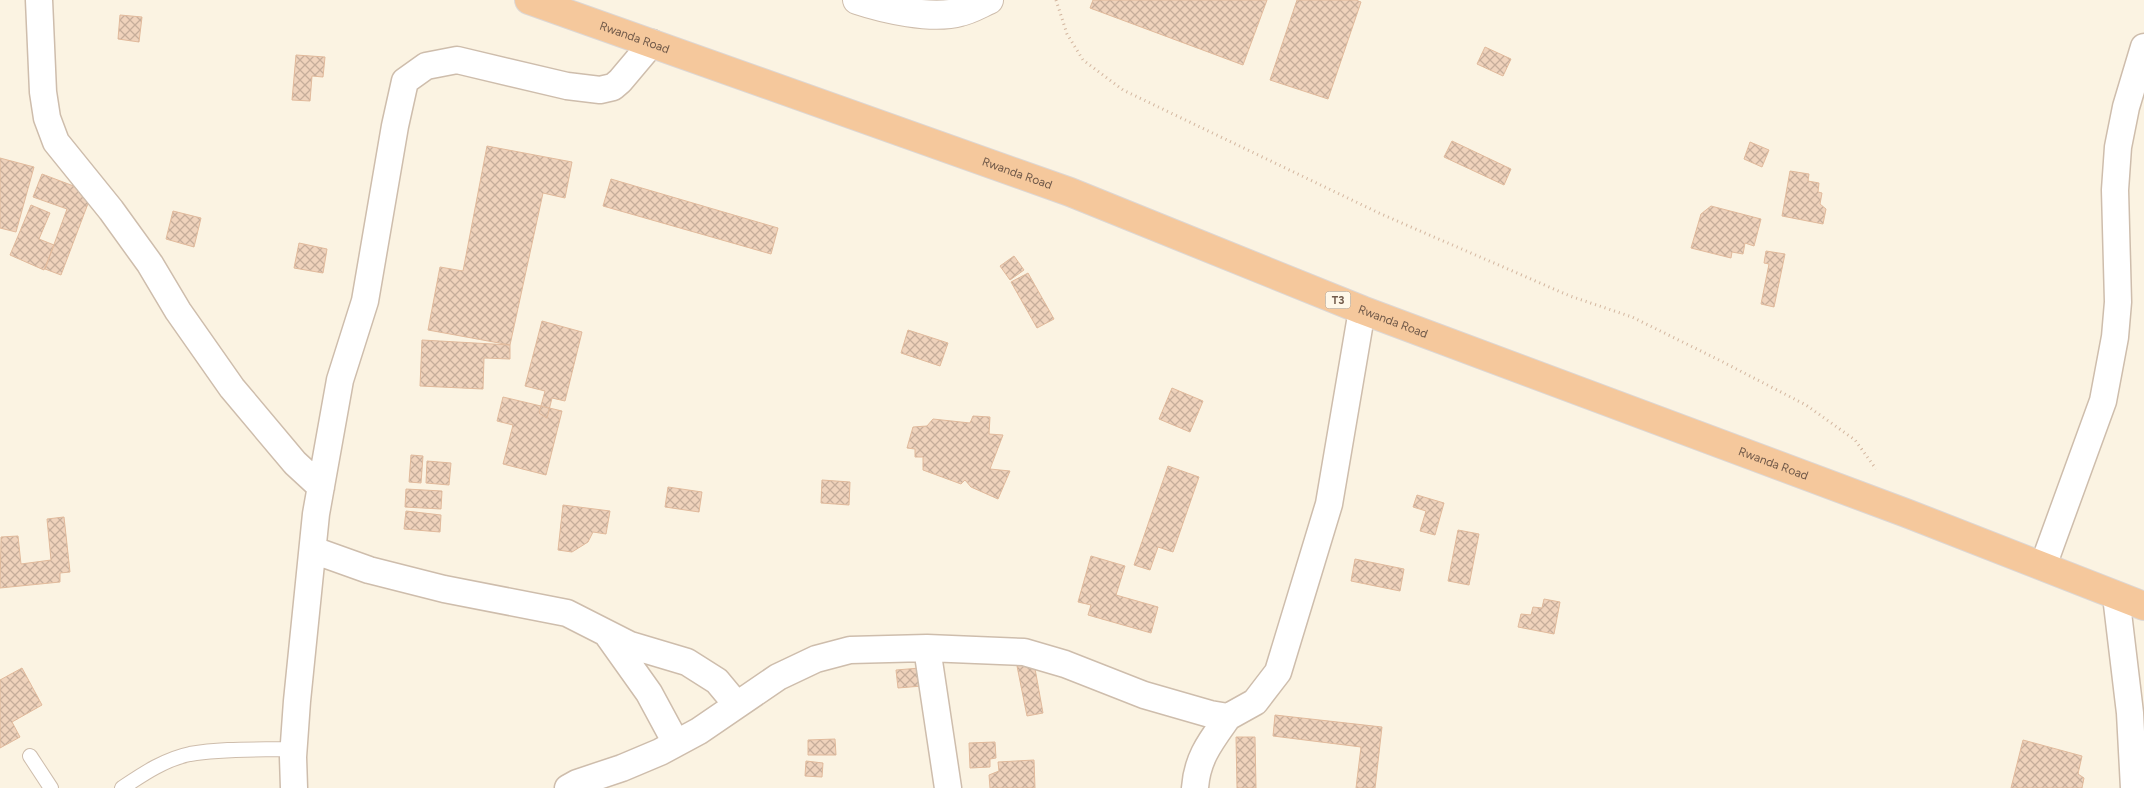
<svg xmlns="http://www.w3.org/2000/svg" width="2144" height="788" font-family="Figtree,sans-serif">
  <defs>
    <pattern id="building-cross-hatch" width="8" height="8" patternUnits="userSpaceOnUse" patternTransform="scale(1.25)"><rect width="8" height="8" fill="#efd2bb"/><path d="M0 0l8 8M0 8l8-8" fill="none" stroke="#c6ad9a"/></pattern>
  </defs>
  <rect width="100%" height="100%" fill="#fbf3e2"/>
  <!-- building -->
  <path fill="url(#building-cross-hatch)" stroke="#e1ba9c" d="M1093 0H1267L1243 65 1090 8Z
    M1297 0H1356L1361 2 1328 99 1270 80Z
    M120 15 142 17 139 42 118 39Z
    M1485 47 1511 59 1503 76 1477 64Z
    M296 55 325 57 323 77 312 76 310 101 292 100Z
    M1452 141 1511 169 1504 185 1444 157Z
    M1750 142 1769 150 1762 167 1744 159Z
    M487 146 572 162 565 198 543 193 510 345 428 330 440 267 463 271Z
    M0 158 34 167 16 232 0 228Z
    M1790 171 1809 174 1808 181 1819 183 1818 192 1822 193 1820 204 1826 209 1823 224 1782 216Z
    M42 174 92 193 61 275 45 269 67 209 33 197Z
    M611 179 778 228 771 254 603 206Z
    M31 205 50 213 39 239 54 245 44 270 10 255Z
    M1711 206 1761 219 1754 246 1745 243 1743 254 1732 252 1731 258 1691 248 1701 214Z
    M173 211 201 218 194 247 166 239Z
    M299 243 327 249 323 273 294 268Z
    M1766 251 1785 254 1774 307 1761 304 1769 264 1764 263Z
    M1014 256 1024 270 1010 280 1000 266Z
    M1028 273 1054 319 1037 328 1011 282Z
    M542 321 582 332 565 401 552 398 547 418 539 413 545 391 525 386Z
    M908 330 948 343 940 366 901 353Z
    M422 340 510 345V359L484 358 483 389 420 386Z
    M1172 388 1203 401 1190 432 1159 419Z
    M503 397 562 411 546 475 503 464 513 425 497 421Z
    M973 416 990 417 989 434 1003 435 990 469 1010 471 998 499 971 487 965 480 961 484 923 470V457H915V449L907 448 913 427 927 426 933 419 970 423Z
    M411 455 423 456 421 483 409 482Z
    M427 461 451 463 449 485 426 483Z
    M1168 466 1199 477 1173 552 1158 547 1150 570 1134 565Z
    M822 480 850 482 849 505 821 503Z
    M668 487 702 492 699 512 665 507Z
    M406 489 442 491 441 509 405 507Z
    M1417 495 1444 503 1435 535 1420 531 1426 511 1413 507Z
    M563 505 610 511 606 534 593 532 588 542 572 552 558 550Z
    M406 511 441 515 440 532 404 529Z
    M64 517 70 572 60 573V582L0 588 1 537 18 536 21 564 51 560 47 519Z
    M1458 530 1479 534 1469 585 1448 581Z
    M1091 556 1125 566 1116 595 1158 607 1151 633 1088 615 1091 605 1078 602Z
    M1355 559 1404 569 1400 591 1351 581Z
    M1544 599 1560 602 1554 634 1518 627 1521 614 1531 615 1533 607 1542 608Z
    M1034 663 1043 713 1027 716 1017 666Z
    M22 668 42 705 12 722 20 737 0 748V680Z
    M920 668 922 686 898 688 896 670Z
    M1275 715 1382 727 1375 788H1356L1361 747 1273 736Z
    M1236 737H1255L1256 788H1237Z
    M835 739 836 755H808V740Z
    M2023 740 2082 756 2078 774 2084 778 2082 788H2011Z
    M995 742 996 758 990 759V767L970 768 969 743Z
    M1034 760 1035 788H990L989 775 999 771 998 762Z
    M806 761 823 763 822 777 805 776Z"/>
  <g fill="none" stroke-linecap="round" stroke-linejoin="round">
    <defs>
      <path id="service" d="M30 756 51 788
        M122 788C143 774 165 759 190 754 224 748 260 750 294 749"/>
      <path id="minor" d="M39 0 43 92 47 118 56 142 111 210 150 264 178 311 232 388 295 463 321 487
        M313 550 369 570 444 589 567 613 630 645 687 662 717 681 737 705
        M2043 566 2103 401 2115 337 2118 302 2115 190 2118 147 2126 107 2144 47
        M2116 596 2130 713 2134 788
        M607 634 649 693 676 743
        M927 648 948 788
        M294 788 293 757 297 701 316 514 340 380 365 301 395 126 405 81 426 66 457 60 567 86 600 90 613 87 620 81 652 43
        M568 788 577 783 622 768 660 752 699 731 778 677 816 659 850 650 927 648 1024 652 1065 664 1144 695 1210 714 1228 717 1255 702 1278 672 1329 504 1362 310
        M1195 788C1197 758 1211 741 1228 717"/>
      <path id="tertiary" d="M857 0C884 9 932 20 960 12 970 10 980 4 989 0"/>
      <g id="trunk">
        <path id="s1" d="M529 0 1070 192 1362 310 1906 513 2144 606"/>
      </g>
    </defs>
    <!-- service casing -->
    <use href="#service" stroke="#cebdac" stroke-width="16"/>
    <!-- minor casing -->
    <use href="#minor" stroke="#cebdac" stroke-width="29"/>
    <!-- tertiary casing -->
    <use href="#tertiary" stroke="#cebdac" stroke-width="30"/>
    <!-- trunk casing -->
    <use href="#trunk" stroke="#ddd7d4" stroke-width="30"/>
    <!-- path -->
    <path stroke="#d3b69f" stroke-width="3" stroke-dasharray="1 4" stroke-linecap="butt" d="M1056 0 1067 34 1083 60 1123 90 1381 214 1570 296 1632 317 1719 360 1806 405 1855 440 1876 469"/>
    <!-- service -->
    <use href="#service" stroke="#fff" stroke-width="14"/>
    <!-- minor -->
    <use href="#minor" stroke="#fff" stroke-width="26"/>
    <!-- tertiary -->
    <use href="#tertiary" stroke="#fff" stroke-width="28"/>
    <!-- trunk -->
    <use href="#trunk" stroke="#f5c89c" stroke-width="28"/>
  </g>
  <g text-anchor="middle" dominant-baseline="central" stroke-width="4.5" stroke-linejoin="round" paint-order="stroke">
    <!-- shield labels -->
    <rect fill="#fef7e8" stroke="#9b8979" stroke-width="1" x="1325.5" y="291.5" width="25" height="17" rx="4"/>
    <g font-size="11" font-weight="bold" fill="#715a4a">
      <text x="1338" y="300">T3</text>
    </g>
    <!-- street labels -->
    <g font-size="12" fill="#715a4a" stroke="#fef7e8">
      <text stroke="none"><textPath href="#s1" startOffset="112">Rwanda Road</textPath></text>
      <text stroke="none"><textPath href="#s1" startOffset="518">Rwanda Road</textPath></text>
      <text stroke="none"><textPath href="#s1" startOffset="922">Rwanda Road</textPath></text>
      <text stroke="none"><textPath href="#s1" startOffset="1328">Rwanda Road</textPath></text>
    </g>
  </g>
</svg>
